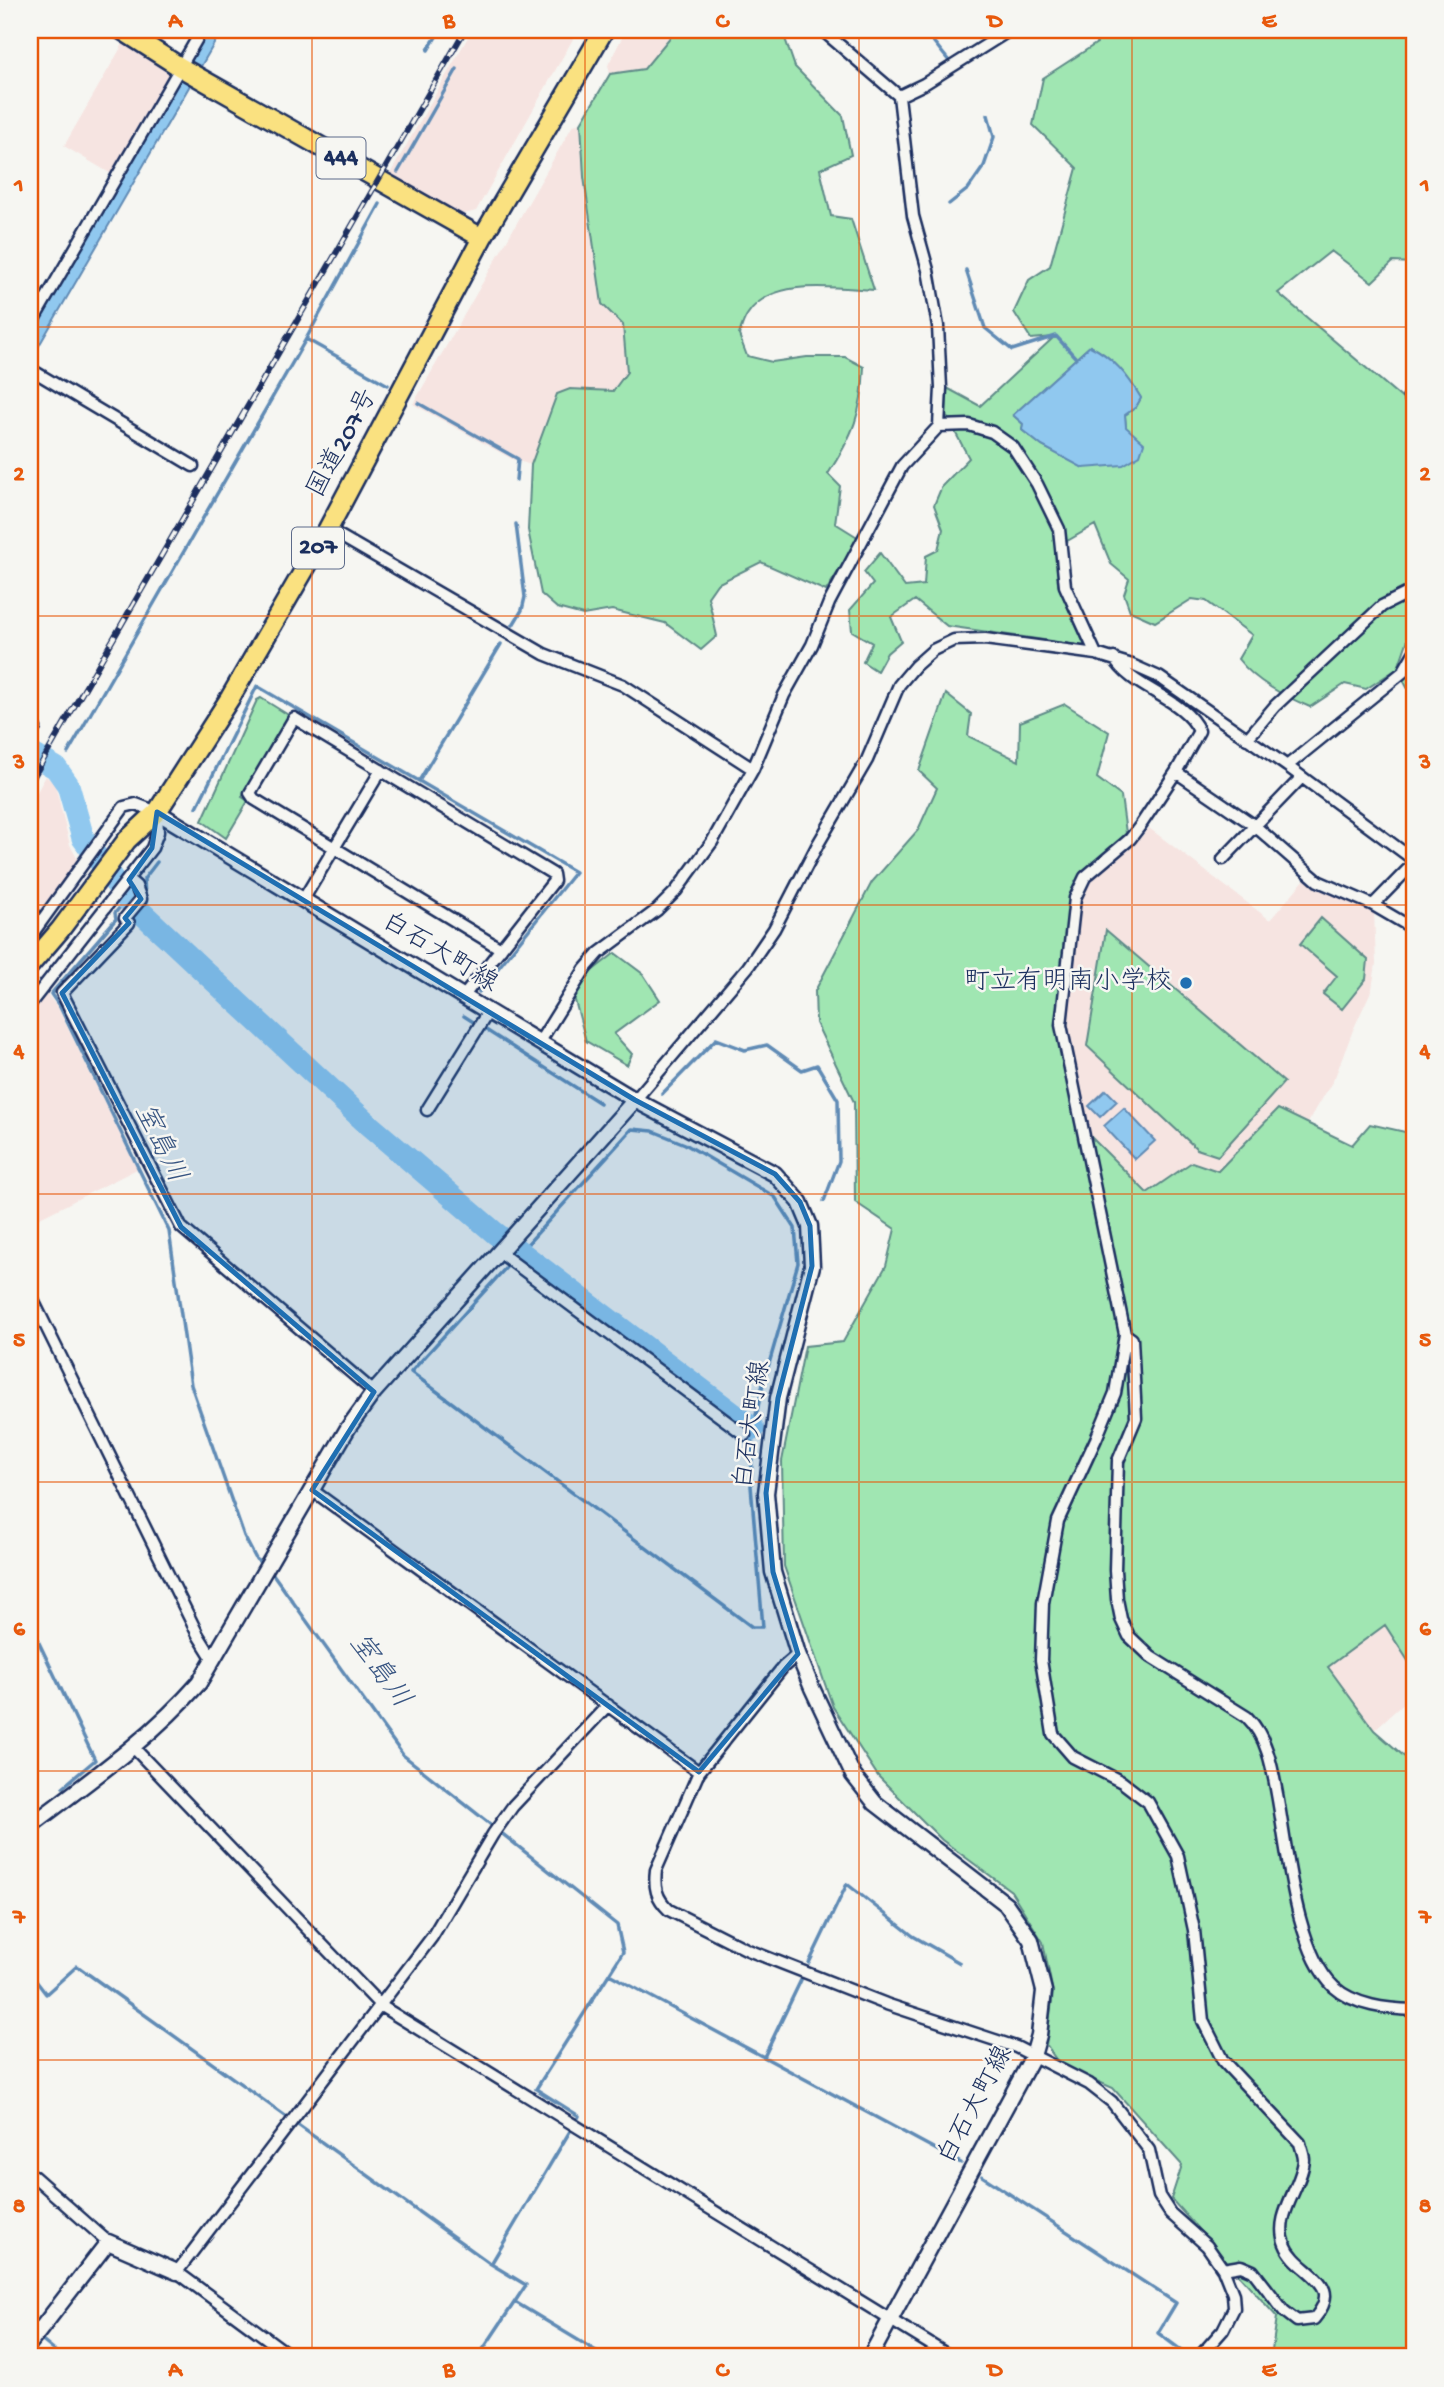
<svg xmlns="http://www.w3.org/2000/svg" width="1444" height="2387" font-family="'Gochi Hand','Klee One',sans-serif">
  <rect width="100%" height="100%" fill="#f6f6f2"/>
  <filter id="ink" filterUnits="userSpaceOnUse"><feTurbulence type="fractalNoise" baseFrequency=".0143" numOctaves="2"/><feDisplacementMap in="SourceGraphic" scale="14" xChannelSelector="R" yChannelSelector="G"/><feConvolveMatrix kernelMatrix="1 2 1 2 8 2 1 2 1" color-interpolation-filters="sRGB"/></filter>
  <g filter="url(#ink)">
    <!-- built -->
    <path fill="#f6e4e1" d="M472 30H578L476 211 461 215 390 174Z
      M626 30H676L644 69 610 74 608 65Z
      M123 44 172 73 113 175 64 146Z
      M581 123 584 177 602 304 623 325 627 372 613 391 570 389 557 394 531 465 512 459 413 404 573 125Z
      M46 776 55 784 70 845 78 860 30 928V804Z
      M1149 828 1270 920 1305 879 1367 910 1374 911 1376 964 1372 989 1353 1030 1335 1077 1308 1123 1278 1109 1218 1171 1191 1162 1147 1193 1089 1135 1067 1024 1080 901 1088 880 1135 844Z
      M47 994 58 1008 137 1169 30 1223V1014Z
      M1385 1625 1414 1670V1694L1374 1730 1328 1666Z"/>
    <!-- green -->
    <path fill="#a0e6b2" stroke="#5e8a88" stroke-width="2" fill-rule="evenodd" d="M676 30H782L795 67 843 116 851 155 820 169 831 216 851 219 874 290C836 288 771 276 747 315 743 321 741 329 739 335L747 356 772 362 807 357H845L864 367C862 413 853 435 828 474L840 486 835 523 859 538 826 591 761 562 717 584 708 597 717 636 701 650 665 623 612 610 583 615 557 608 541 594 528 530 531 465 557 394 570 389 613 391 627 372 623 325 602 304 584 177 581 123 610 74 644 69Z
      M1097 30H1414V263L1393 262 1372 282 1331 251 1278 293 1404 400 1414 414V622L1398 668 1414 665V700L1397 669 1366 689 1345 684 1310 707C1284 696 1256 682 1238 659L1252 635 1206 601 1192 599 1155 622 1130 611 1124 594 1129 579 1111 564 1095 525 1057 547 1058 585 1085 646 947 626 915 600 891 617 901 641 887 653 877 671 863 662 872 643 852 631 850 610 873 584 864 572 880 553 905 587 924 585 926 556 938 550 943 529 934 505 942 486 969 458 946 415 947 388 980 406 1054 337 1031 339 1014 312 1029 280 1050 266 1077 168 1033 125 1043 78 1097 43ZM1090 346C1113 357 1128 376 1141 398L1136 407 1125 415 1126 427 1084 468 1042 446 1022 430 1023 424 1013 415Z
      M946 694 971 714 968 736 1019 761 1020 722 1065 704 1109 732 1097 778 1121 796 1126 833 1088 880 1080 901 1067 1024 1089 1135 1147 1193 1192 1162 1218 1171 1278 1109 1352 1145 1370 1124 1414 1134V1670L1385 1625 1328 1667 1374 1730 1414 1765V2357H1271L1277 2317 1171 2199 1182 2165 1113 2088 1060 2065 1046 2045 1053 1993 1043 1942 1011 1891 942 1840 878 1776 833 1707 784 1566 782 1461 805 1346 843 1342 886 1266 895 1229 855 1202 854 1102 816 1023 815 991 872 882 918 830 937 788 919 771Z
      M261 698 290 716 242 797 248 801 226 838 202 821 257 700Z
      M1321 918 1368 960 1366 979 1342 1009 1323 994 1337 976 1300 944Z
      M1106 930 1284 1082 1218 1156 1197 1149 1087 1046Z
      M615 953 643 974 660 1000 614 1034 632 1054 627 1065 586 1041 574 997 592 971Z"/>
    <!-- water -->
    <path fill="#90c8ef" stroke="#618bb5" stroke-width="2" d="M208 30H222L30 361V335Z
      M1090 346C1113 357 1128 376 1141 398L1136 407 1125 415 1126 427 1144 443 1140 455 1123 465 1083 468 1042 446 1022 430 1023 424 1013 415Z
      M1106 1090 1117 1101 1100 1117 1089 1106Z
      M1124 1108 1155 1141 1135 1159 1104 1126Z"/>
    <g fill="none" stroke-linecap="round" stroke-linejoin="round">
      <!-- stream -->
      <path stroke="#618bb5" stroke-width="3.5" d="M924 30 949 61
        M428 50 440 30
        M398 172 457 69
        M380 204 306 339 388 385
        M949 204 968 189 984 166 994 137 988 115
        M966 270 985 328 1012 350 1056 336 1075 357
        M418 403 518 459 516 480
        M513 625 522 610 525 597 516 524
        M68 753 306 339
        M197 807 257 686 419 781
        M145 898 144 879 157 862
        M127 899 115 913 116 919 51 994 60 1007 169 1231 191 1385 244 1536 256 1559 264 1565
        M479 992 575 872 419 781 501 644
        M464 1016 600 1103
        M662 1094 716 1039 745 1050 767 1045 802 1070 817 1065 838 1100 839 1161 824 1201
        M632 1129 653 1131 685 1144 775 1197 795 1228 798 1263 762 1388 753 1429 751 1486 763 1627H752L411 1372Z
        M270 1570 403 1755 617 1925 623 1952 536 2089 579 2116 491 2264 526 2285 478 2357
        M30 1624 95 1760 63 1787
        M809 1963 847 1884 913 1936 960 1963
        M30 1973 46 1994 77 1966 491 2264
        M609 1974 961 2163
        M764 2057 801 1980
        M982 2176 1176 2303 1158 2333 1185 2353 1183 2357
        M515 2302 606 2357
        M40 2339 62 2357"/>
      <!-- river -->
      <path stroke="#90c8ef" stroke-width="23" d="M30 753 56 768 68 785 83 838 127 899 206 973 370 1126 495 1233 753 1429"/>
      <defs>
        <path id="street" d="M899 96 924 84 1010 30
          M30 326 202 30
          M30 369 193 466
          M1409 397 1414 404
          M939 426 969 425 992 432 1013 447 1037 484 1059 529 1065 586 1096 654
          M328 529 544 654 623 685 753 769
          M1114 658C1131 689 1184 697 1199 731L1176 772 1140 826 1130 839 1085 877 1075 898 1061 1025 1125 1334 1115 1393 1096 1439 1058 1521 1043 1603 1041 1660 1053 1734 1073 1757 1122 1782 1148 1802 1178 1856 1194 1930 1203 2021 1223 2061 1300 2143C1301 2148 1304 2155 1304 2160 1302 2187 1273 2216 1285 2244 1297 2275 1347 2280 1314 2319L1297 2321 1284 2311 1253 2271 1241 2266 1223 2269
          M30 725 35 728
          M1247 739 1275 706 1382 606 1414 590
          M1287 766 1403 672 1414 653
          M1176 772 1255 826 1318 881 1373 905 1414 929
          M1223 859 1302 777
          M129 880 136 886 141 899 125 918 129 923 62 993 181 1227 374 1392
          M303 900 381 770
          M1373 905 1414 863
          M30 937 124 807 136 804 157 812 158 832 152 848 30 1004
          M463 997 554 881 553 874 294 718 250 793 254 799 501 949
          M539 1043 585 969 599 953 657 910 676 891 712 842 753 769 784 695 812 645 829 603 902 466 939 426 941 388 938 326 928 270 913 216 899 96 822 30
          M635 1100 748 967 774 929 818 844 867 760 899 685 915 666 933 650 954 640 985 639 1096 654 1132 665 1159 677 1287 766 1414 860
          M427 1110 488 1012
          M499 1252 745 1435
          M30 1294 198 1635 213 1659
          M1125 1334 1132 1339 1136 1418 1118 1461 1115 1570 1117 1599 1121 1619 1129 1636 1151 1657 1247 1717C1267 1737 1272 1766 1277 1794 1287 1847 1295 1950 1334 1987 1355 2006 1387 2009 1414 2010
          M312 1490 699 1772 656 1870C654 1887 656 1898 669 1910L748 1950 886 2004 1016 2047 1089 2084 1112 2102 1149 2150 1159 2196 1170 2213 1207 2246 1223 2269 1233 2294 1234 2308 1223 2330 1199 2357
          M133 1747 381 2006 951 2357
          M699 1772 783 1667 798 1654
          M30 2173 108 2242
          M292 2357 177 2272 432 1937 493 1834 513 1806 608 1705"/>
        <path id="secondary" d="M157 812 635 1100 775 1174 800 1202 810 1226 812 1266 778 1398 766 1493 773 1572 798 1654 812 1688 853 1775 875 1803 1006 1904 1031 1940 1044 1991 1039 2035 1033 2056 870 2357
          M30 1826C89 1781 150 1739 199 1683L348 1428 374 1392 635 1100
          M30 2343 108 2242 177 2272"/>
        <path id="highway" d="M122 30 180 67 482 238
          M30 965 60 930 127 840 157 812 230 698 328 529 482 238 604 30"/>
      </defs>
      <!-- street casing -->
      <use href="#street" stroke="#1b2f5e" stroke-width="15"/>
      <!-- secondary casing -->
      <use href="#secondary" stroke="#1b2f5e" stroke-width="19"/>
      <!-- highway casing -->
      <use href="#highway" stroke="#1b2f5e" stroke-width="23"/>
      <!-- street -->
      <use href="#street" stroke="#f6f6f2" stroke-width="10"/>
      <!-- secondary -->
      <use href="#secondary" stroke="#f6f6f2" stroke-width="14"/>
      <!-- highway -->
      <use href="#highway" stroke="#fae180" stroke-width="18"/>
      <defs>
        <path id="rail" d="M30 783 465 30"/>
      </defs>
      <!-- rail casing -->
      <use href="#rail" stroke="#1b2f5e" stroke-width="6"/>
      <!-- rail -->
      <use href="#rail" stroke="#f6f6f2" stroke-width="3.5" stroke-dasharray="10" stroke-linecap="butt"/>
    </g>
  </g>
  <!-- marked area -->
  <path fill="#1f6fb2" fill-opacity="0.2" stroke="#1f6fb2" stroke-width="5" stroke-linejoin="round" d="M157 812 635 1100 775 1174 800 1202 810 1226 812 1266 778 1398 766 1493 773 1572 798 1654 699 1772 312 1490 374 1392 181 1227 62 993 129 923 125 918 141 899 129 880 152 848Z"/>
  <!-- grid -->
  <path fill="none" stroke="#e8590c" stroke-width="2" stroke-opacity="0.55" d="M312 30V2357M585 30V2357M859 30V2357M1132 30V2357M30 327H1414M30 616H1414M30 905H1414M30 1194H1414M30 1482H1414M30 1771H1414M30 2060H1414"/>
  <!-- markers -->
  <circle fill="#1f6fb2" stroke="#f6f6f2" stroke-width="2.5" cx="1186" cy="983" r="7"/>
  <g text-anchor="middle" dominant-baseline="central" stroke-width="5" stroke-linejoin="round" paint-order="stroke">
    <!-- shield labels -->
    <g fill="#f6f6f2" stroke="#5d6b8a" stroke-width="2">
      <rect x="316.5" y="137.5" width="49" height="41" rx="5"/>
      <rect x="292" y="527.5" width="52" height="41" rx="5"/>
    </g>
    <g font-size="24" font-weight="bold" fill="#1b2f5e">
      <text x="341" y="158">444</text>
      <text x="318" y="548">207</text>
    </g>
    <!-- street labels -->
    <g font-size="26" fill="#1b2f5e" stroke="#f6f6f2">
      <text transform="translate(344 444) rotate(-62)">国道207号</text>
      <text transform="translate(439 954) rotate(31)">白石大町線</text>
      <text transform="translate(754 1425) rotate(-82)">白石大町線</text>
      <text transform="translate(977 2106) rotate(-62)">白石大町線</text>
    </g>
    <!-- poi labels -->
    <g font-size="26" fill="#1b2f5e" stroke="#f6f6f2" text-anchor="end">
      <text x="1172" y="983">町立有明南小学校</text>
    </g>
    <!-- water labels -->
    <g font-size="28" font-style="italic" fill="#385582" stroke="#f6f6f2">
      <text transform="translate(159 1144) rotate(64)">室島川</text>
      <text transform="translate(379 1672) rotate(54)">室島川</text>
    </g>
  </g>
  <!-- margin -->
  <rect width="1444" height="2387" fill="none" stroke="#f6f6f2" stroke-width="77"/>
  <rect x="38" y="38" width="1368" height="2310" fill="none" stroke="#e8590c" stroke-width="2.5"/>
  <g font-size="23" text-anchor="middle" font-weight="bold" fill="#e8590c">
    <text x="175" y="27">A</text>
    <text x="449" y="27">B</text>
    <text x="722" y="27">C</text>
    <text x="995" y="27">D</text>
    <text x="1269" y="27">E</text>
    <text x="19" y="191">1</text>
    <text x="1425" y="191">1</text>
    <text x="19" y="480">2</text>
    <text x="1425" y="480">2</text>
    <text x="19" y="768">3</text>
    <text x="1425" y="768">3</text>
    <text x="19" y="1057">4</text>
    <text x="1425" y="1057">4</text>
    <text x="19" y="1346">5</text>
    <text x="1425" y="1346">5</text>
    <text x="19" y="1635">6</text>
    <text x="1425" y="1635">6</text>
    <text x="19" y="1923">7</text>
    <text x="1425" y="1923">7</text>
    <text x="19" y="2212">8</text>
    <text x="1425" y="2212">8</text>
    <text x="175" y="2376">A</text>
    <text x="449" y="2376">B</text>
    <text x="722" y="2376">C</text>
    <text x="995" y="2376">D</text>
    <text x="1269" y="2376">E</text>
  </g>
</svg>
